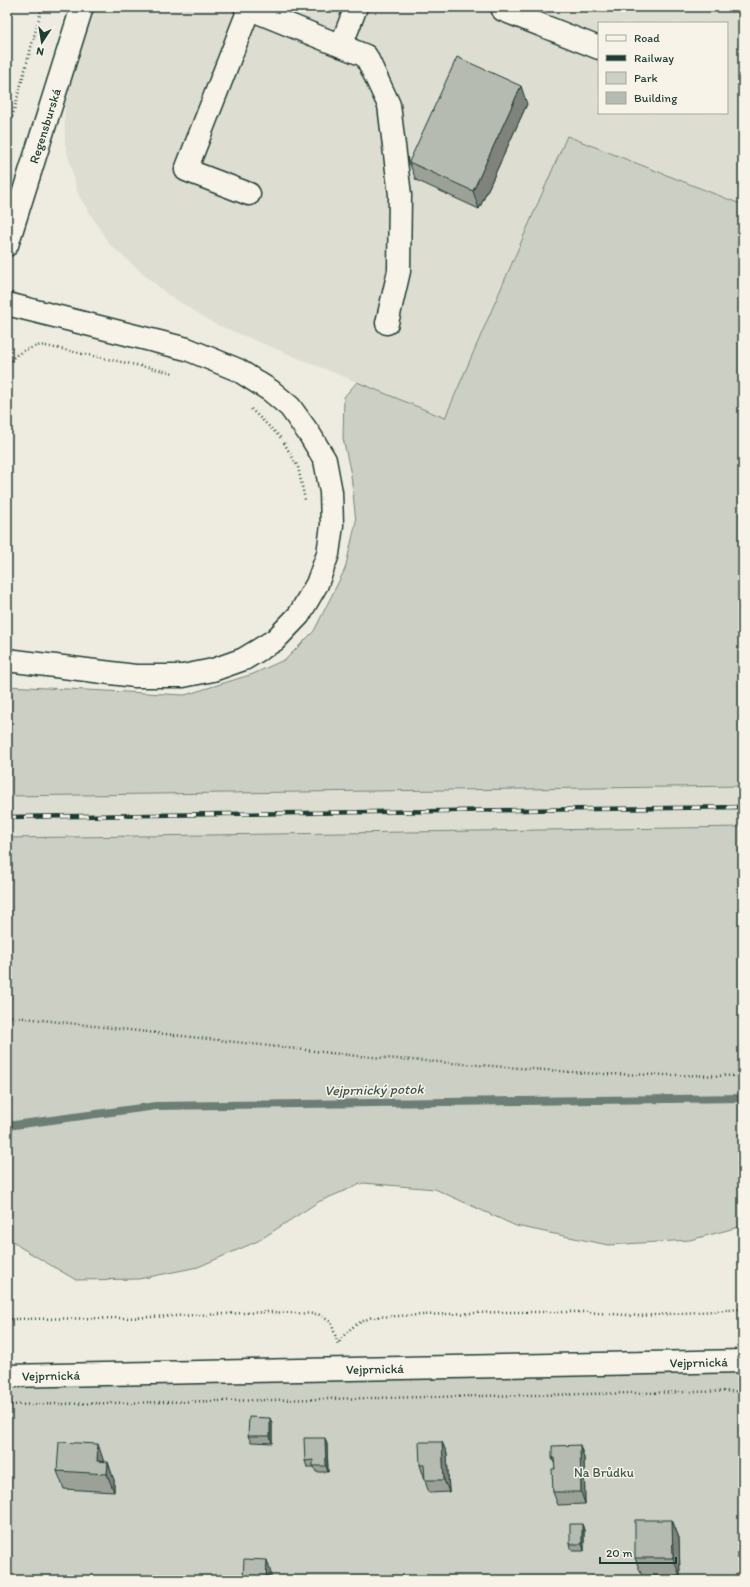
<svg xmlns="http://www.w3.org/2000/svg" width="750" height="1587" font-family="Itim,sans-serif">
  <rect width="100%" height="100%" fill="#eeece1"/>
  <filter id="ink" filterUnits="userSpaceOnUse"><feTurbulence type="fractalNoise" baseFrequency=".025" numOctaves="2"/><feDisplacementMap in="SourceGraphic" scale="8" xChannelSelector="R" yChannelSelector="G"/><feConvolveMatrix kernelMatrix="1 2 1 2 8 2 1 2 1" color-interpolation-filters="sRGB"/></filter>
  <g filter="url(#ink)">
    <!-- built -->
    <path fill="#ddddd2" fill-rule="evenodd" d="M7 7H14L7 29Z
      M92 7H743V205L567 136 445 418 215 324 167 294 109 244 78 194 65 143 64 84ZM599 23H727V113H599Z
      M743 786V827L7 838V796Z"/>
    <!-- green -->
    <path fill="#cccfc4" stroke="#76867c" d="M567 136 743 205V786L7 796V686L185 695 253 674 286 659 314 631 345 569 356 522 351 475 343 438 344 397 357 382 445 418Z
      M743 827V1226L690 1240 608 1245 516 1226 435 1189 363 1183 318 1202 258 1241 198 1267 139 1279 76 1280 20 1247 7 1236V838Z
      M743 1361V1580H7V1376Z"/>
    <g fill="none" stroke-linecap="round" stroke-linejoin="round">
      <!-- stream -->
      <path stroke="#6c7e74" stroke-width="8" d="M7 1126 156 1106 743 1098"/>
      <defs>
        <path id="minor" d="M245 7 366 56 389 105 400 195 399 271 387 323
          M504 7 503 10 599 48
          M341 46 356 7
          M249 194 186 170 249 9"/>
        <g id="major">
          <path id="s1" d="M7 245 82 7"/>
          <path d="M7 304 187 349 238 370 271 391 290 407 310 435 325 460 331 492 332 525 328 554 317 584 299 615 275 640 244 659 213 670 183 676H135L7 660"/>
          <path id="s2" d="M7 1376 743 1361"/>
        </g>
      </defs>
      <!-- minor casing -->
      <use href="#minor" stroke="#1f3d34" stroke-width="25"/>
      <!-- major casing -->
      <use href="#major" stroke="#1f3d34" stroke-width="25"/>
      <!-- path -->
      <path stroke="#1f3d34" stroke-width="2.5" stroke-dasharray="1 3" stroke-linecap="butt" d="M7 136 42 7
        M7 368C12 353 27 349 41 345L174 373
        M251 409 282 439
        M284 443 298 467 305 500
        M7 1016 358 1056 599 1074 743 1076
        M7 1319 127 1318 268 1312 318 1314 331 1322 338 1344C348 1328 356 1324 372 1317L499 1312H586L639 1316 743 1309
        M7 1405 743 1391"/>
      <!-- minor -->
      <use href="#minor" stroke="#f7f3e8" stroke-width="22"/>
      <!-- major -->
      <use href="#major" stroke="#f7f3e8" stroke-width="22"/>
      <defs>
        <path id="rail" d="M7 817 743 807"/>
      </defs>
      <!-- rail casing -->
      <use href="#rail" stroke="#1f3d34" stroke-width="4.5"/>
      <!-- rail -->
      <use href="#rail" stroke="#f7f3e8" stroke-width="3" stroke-dasharray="9" stroke-linecap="butt"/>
    </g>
    <!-- wall -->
    <path fill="#9ca197" stroke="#1f3d34" d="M527 104 479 209 416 180 409 162Z
      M270 1418 272 1424V1443L251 1442 248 1436Z
      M442 1442 447 1454 449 1492 429 1493 420 1465Z
      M327 1444 328 1472H316L314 1467H307L305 1461Z
      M580 1445 584 1458 585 1504 558 1505 553 1492 555 1465 552 1458Z
      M104 1462 114 1480V1492L64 1489 57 1471Z
      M672 1520 679 1538 680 1576H642L635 1558Z
      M582 1524 584 1530V1551H572L570 1544Z"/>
    <!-- shaded-wall -->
    <path fill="#7f837b" stroke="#1f3d34" d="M521 86 527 104 479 209 473 191Z
      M270 1418 272 1424V1443L270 1436Z
      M325 1438 327 1444 328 1472 326 1466Z
      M442 1442 447 1454 449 1492 444 1480Z
      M98 1444 104 1462 97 1461Z
      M580 1445 584 1458 585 1504 581 1492Z
      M108 1462 114 1480V1492L107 1474Z
      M672 1520 679 1538 680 1576 673 1558Z
      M582 1524 584 1530V1551L582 1544Z
      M267 1560 271 1573V1580H266Z"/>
    <!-- building -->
    <path fill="#b5bbb0" stroke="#1f3d34" d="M457 57 521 86 473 191 409 162Z
      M249 1417 270 1418V1436H248Z
      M304 1438H325L326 1466H313V1460L305 1461Z
      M59 1442 98 1444 97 1461 108 1462 107 1474 57 1471Z
      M419 1442H442L444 1480H425L424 1465H420Z
      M580 1445 581 1492H553L552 1469H555L554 1458H552V1446Z
      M635 1520H672L673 1558H635Z
      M570 1524H582V1544H570Z
      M244 1559 267 1560 266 1580H243Z"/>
  </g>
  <g text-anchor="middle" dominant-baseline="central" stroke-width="3" stroke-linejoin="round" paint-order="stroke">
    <!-- street labels -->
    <g font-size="13" fill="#1f3d34" stroke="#f7f3e8">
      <text stroke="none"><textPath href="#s1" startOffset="125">Regensburská</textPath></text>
      <text stroke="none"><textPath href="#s2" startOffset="692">Vejprnická</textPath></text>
      <text stroke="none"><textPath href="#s2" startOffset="368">Vejprnická</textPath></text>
      <text stroke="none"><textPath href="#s2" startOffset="44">Vejprnická</textPath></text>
    </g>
    <!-- park labels -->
    <g font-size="13" fill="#425a51" stroke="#f7f3e8">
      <text x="604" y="1472">Na Brůdku</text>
    </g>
    <!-- water labels -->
    <g font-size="14" font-style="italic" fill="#3f584f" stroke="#f7f3e8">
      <text transform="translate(374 1090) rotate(-1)">Vejprnický potok</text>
    </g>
  </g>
  <!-- margin -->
  <rect width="750" height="1587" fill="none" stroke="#f7f3e8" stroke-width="24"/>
  <rect x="12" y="12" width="726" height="1563" fill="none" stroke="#1f3d34" stroke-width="1.5" filter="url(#ink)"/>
  <!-- legend -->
  <rect x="598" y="22" width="130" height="92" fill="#f7f3e8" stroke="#a1aaa0"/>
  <rect x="606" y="35" width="20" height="6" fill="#f7f3e8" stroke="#a1aaa0"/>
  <text x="634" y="42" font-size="12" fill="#1f3d34">Road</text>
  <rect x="606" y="55" width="20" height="6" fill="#1f3d34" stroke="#a1aaa0"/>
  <text x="634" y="62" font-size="12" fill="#1f3d34">Railway</text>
  <rect x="606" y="72" width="20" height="12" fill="#cccfc4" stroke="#a1aaa0"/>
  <text x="634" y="82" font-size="12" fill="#1f3d34">Park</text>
  <rect x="606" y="92" width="20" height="12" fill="#b5bbb0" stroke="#a1aaa0"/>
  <text x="634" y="102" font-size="12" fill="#1f3d34">Building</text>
  <!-- north arrow -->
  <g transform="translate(42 42) rotate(192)" stroke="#f7f3e8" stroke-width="3" paint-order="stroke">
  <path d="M0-3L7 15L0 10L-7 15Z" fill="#1f3d34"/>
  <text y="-6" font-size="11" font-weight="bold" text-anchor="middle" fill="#1f3d34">N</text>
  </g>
  <!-- scale -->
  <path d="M600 1557v6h76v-6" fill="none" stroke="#1f3d34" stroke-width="2"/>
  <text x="606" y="1557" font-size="12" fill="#1f3d34" stroke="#f7f3e8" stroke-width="3" paint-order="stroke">20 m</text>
</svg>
